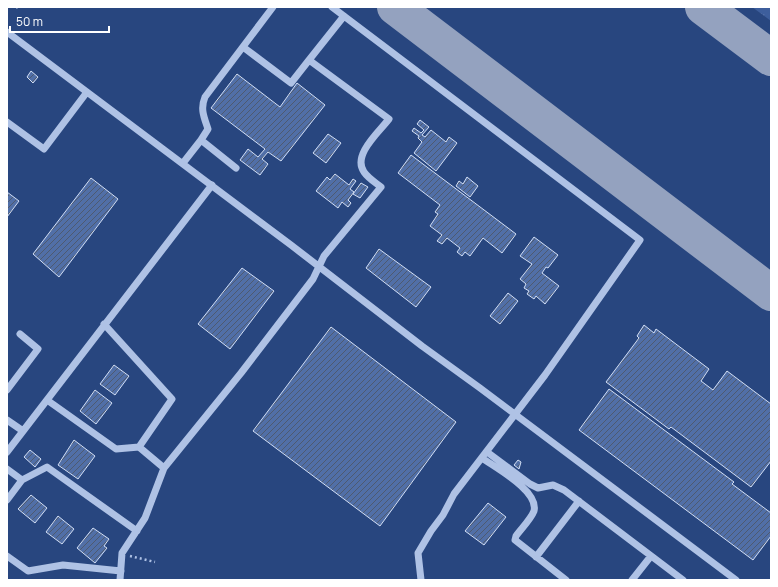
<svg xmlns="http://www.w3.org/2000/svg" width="778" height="587" font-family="Manrope,sans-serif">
  <defs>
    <pattern id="grass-tufts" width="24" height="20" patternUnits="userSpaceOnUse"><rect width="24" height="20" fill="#3d5e9c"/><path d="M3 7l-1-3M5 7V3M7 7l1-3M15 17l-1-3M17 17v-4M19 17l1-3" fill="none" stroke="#5a76ab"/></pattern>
    <pattern id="building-hatch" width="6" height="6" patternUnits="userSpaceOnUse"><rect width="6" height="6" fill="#516fa7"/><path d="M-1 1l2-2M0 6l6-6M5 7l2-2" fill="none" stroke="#4e5a70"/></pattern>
  </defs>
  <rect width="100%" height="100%" fill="#28467f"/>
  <!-- grass -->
  <path fill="url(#grass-tufts)" d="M752 7H771V21Z"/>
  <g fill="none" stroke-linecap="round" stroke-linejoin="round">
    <!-- taxiway -->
    <path stroke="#94a2bf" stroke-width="36" d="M395 7 771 293
      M703 7 771 58"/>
  </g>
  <!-- building -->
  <path fill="url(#building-hatch)" stroke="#d2def4" d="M31 71 38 77 33 83 27 77Z
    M237 74 280 107 297 83 325 105 281 161 268 152 262 159 268 164 260 175 240 160 248 149 258 157 265 149 211 108Z
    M420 120 429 127 422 135 425 137 431 130 446 142 449 137 457 143 436 171 414 153 422 142 418 138 419 136 412 131 414 128 421 133 424 130 417 124Z
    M328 134 341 143 326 163 313 153Z
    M411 155 516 234 502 253 483 238 470 256 465 252 462 256 457 252 460 248 447 238 442 244 437 241 442 235 430 226 438 214 435 212 440 205 398 173Z
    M335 174 349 185 353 179 356 181 350 189 354 192 348 200 351 203 348 207 342 202 338 208 316 191 327 177 330 180Z
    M467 177 478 186 470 197 456 186 459 181 463 184Z
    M91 178 118 199 59 277 33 254Z
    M361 183 368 187 360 198 353 194Z
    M7 192 19 201 7 217Z
    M534 237 558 255 548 268 546 267 542 273 559 286 545 304 536 296 534 299 527 294 529 291 524 288 526 284 520 279 532 264 520 256Z
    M379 249 431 287 416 307 366 268Z
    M242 268 274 291 230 349 198 324Z
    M508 293 518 301 500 324 490 316Z
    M644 325 654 333 656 329 709 369 701 381 713 390 727 371 771 404V461L751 487 671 427 669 429 606 382 639 338 637 336Z
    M331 327 456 422 380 526 253 431Z
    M114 365 129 376 115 395 100 384Z
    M609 389 734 482 732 484 771 513V536L753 560 579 430Z
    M95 390 112 403 96 424 80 411Z
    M74 440 95 456 78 479 58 465Z
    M30 450 41 459 35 467 24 457Z
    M518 460 521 462 519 469 514 465Z
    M31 495 47 508 35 523 18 509Z
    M488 503 506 517 484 545 465 531Z
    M58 516 74 529 62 544 46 532Z
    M93 528 109 539 104 546 107 548 95 563 77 548Z"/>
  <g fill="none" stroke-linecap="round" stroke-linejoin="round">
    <!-- path -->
    <path stroke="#afc2e5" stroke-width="2.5" stroke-dasharray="2 3" stroke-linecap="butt" d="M16 8 17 7
      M130 556 155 562"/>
    <!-- minor -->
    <path stroke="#afc2e5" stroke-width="7" d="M332 7 640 240 545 375 454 494 443 515 431 531 418 553 421 580
      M7 32 291 245 422 346 480 388 736 580
      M243 47 291 83 309 60
      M7 122 44 149 87 92
      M201 140 208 129C204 117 200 109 205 97L273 7
      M183 163 201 140 236 168
      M104 324 172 399 139 447 164 468
      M7 390 38 349 20 334
      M47 400 116 449 139 447
      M7 420 23 431
      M7 452 212 185
      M487 452 530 484 538 488 553 485 564 490 683 580
      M482 458C496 468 539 491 534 511 531 519 521 529 516 536L515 540 566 580
      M7 469 22 480
      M7 500 22 480 47 467 137 531
      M7 556 28 571 63 565 121 571
      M536 557 579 501
      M120 580 122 553 145 518 164 468 241 373 313 279 324 256 381 187C376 183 368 178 364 172 352 155 379 132 389 119L309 60 344 16
      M632 580 651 556"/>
  </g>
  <!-- border -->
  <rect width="778" height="587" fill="none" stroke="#ffffff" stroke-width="16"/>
  <!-- scale -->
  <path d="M10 26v6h99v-6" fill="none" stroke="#ffffff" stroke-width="2"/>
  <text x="16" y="26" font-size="12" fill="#ffffff" stroke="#28467f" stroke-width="3" paint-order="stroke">50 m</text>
</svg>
